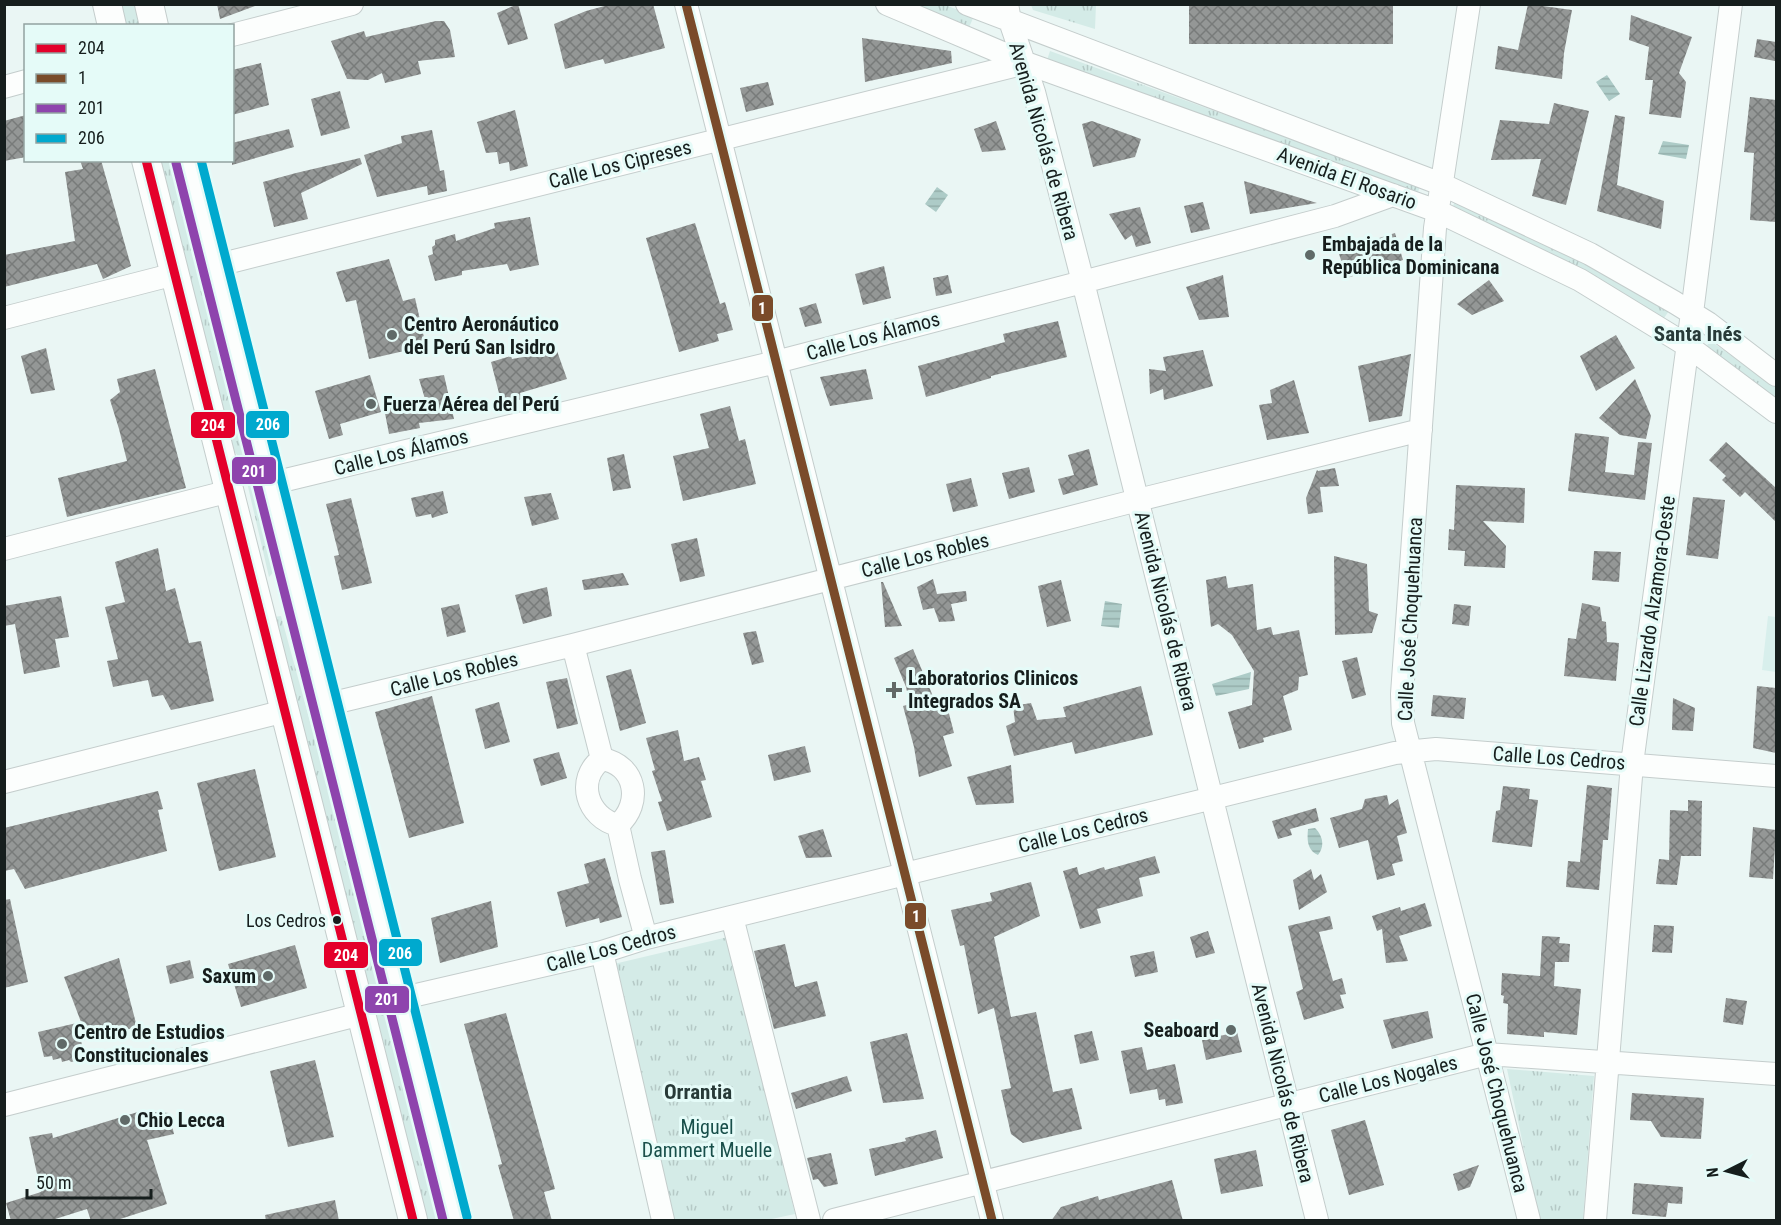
<svg xmlns="http://www.w3.org/2000/svg" width="1781" height="1225" font-family="'Roboto Condensed',sans-serif">
  <defs>
    <pattern id="grass-tufts" width="24" height="20" patternUnits="userSpaceOnUse" patternTransform="scale(1.5)"><rect width="24" height="20" fill="#d4ebe7"/><path d="M3 7l-1-3M5 7V3M7 7l1-3M15 17l-1-3M17 17v-4M19 17l1-3" fill="none" stroke="#b5c9c6"/></pattern>
    <pattern id="water-rules" width="6" height="5" patternUnits="userSpaceOnUse" patternTransform="scale(1.5)"><rect width="6" height="5" fill="#adcbc7"/><path d="M0 2.5h6" fill="none" stroke="#94aeaa"/></pattern>
    <pattern id="building-cross-hatch" width="8" height="8" patternUnits="userSpaceOnUse" patternTransform="scale(1.5)"><rect width="8" height="8" fill="#949796"/><path d="M0 0l8 8M0 8l8-8" fill="none" stroke="#787b7a"/></pattern>
  </defs>
  <rect width="100%" height="100%" fill="#eaf6f4"/>
  <!-- built -->
  <path fill="#d8efec" d="M1768 616 1776 617V672L1762 670Z"/>
  <!-- grass -->
  <path fill="url(#grass-tufts)" d="M119 5H139L144 25H124Z
    M900 5H945L974 16 967 32Z
    M1031 5H1096L1095 29 1033 10Z
    M1050 51 1420 186 1416 198 1046 63Z
    M158 161H178L280 565 269 577 242 461 229 445Z
    M1456 197 1671 308 1664 318 1573 270 1451 213Z
    M1709 340 1776 387V409L1705 353Z
    M281 616 317 747 325 759 442 1220H426L274 617Z
    M728 937 795 1214 767 1220H656L597 968Z
    M1507 1069 1594 1076 1583 1220H1539Z"/>
  <!-- water -->
  <path fill="url(#water-rules)" d="M1607 75 1620 94 1609 101 1596 82Z
    M1663 141 1689 145 1686 159 1658 154Z
    M937 187 948 195 936 212 925 204Z
    M1105 601 1122 604 1119 628 1101 626Z
    M1251 672 1249 689 1216 696 1212 684Z
    M1315 828C1323 836 1325 846 1318 855 1307 850 1307 840 1308 829Z"/>
  <!-- building -->
  <path fill="url(#building-cross-hatch)" d="M217 4H255V6L220 19Z
    M518 4 528 39 508 45 497 13Z
    M612 4H653L665 48 605 64 603 59 565 69 554 24 586 11Z
    M1189 4H1393V44H1189Z
    M1528 4 1572 10 1564 53 1562 79 1495 69 1498 46 1518 50Z
    M1631 15 1692 37 1679 73 1686 82 1681 118 1649 114 1653 80H1645L1649 47 1629 40Z
    M436 21H444L450 30 455 57 418 61 421 74 385 83 382 73 368 80 347 79 331 41 364 31 366 37Z
    M862 38 951 51 952 63 865 82Z
    M1757 39 1776 42 1775 61 1754 57Z
    M261 63 269 105 232 115V70Z
    M768 82 774 105 746 112 740 88Z
    M340 91 350 128 321 136 311 99Z
    M1750 97 1776 100V222L1750 220 1754 153 1744 152Z
    M1554 103 1589 111 1566 205 1532 196 1541 159 1491 160 1500 120 1549 124Z
    M515 110 528 166 510 171 509 162 499 164 497 152 486 153 477 122Z
    M26 115V157L4 161V121Z
    M1615 115 1625 117 1617 185 1664 201 1661 229 1597 211Z
    M996 121 1006 150 982 152 974 129Z
    M1092 121 1141 139 1135 157 1093 167 1082 124Z
    M289 129 294 147 232 165V143Z
    M432 130 440 171 444 170 447 191 428 195 427 186 377 197 364 155 402 143 401 136Z
    M360 158 362 164 301 193 308 219 274 227 263 182 296 173Z
    M80 160H101L131 266 103 279 97 264 4 287V255L75 241 65 172 83 169Z
    M1244 181 1317 203 1250 214Z
    M1203 202 1210 229 1191 233 1184 206Z
    M1140 207 1151 243 1136 247 1132 235 1125 240 1109 214Z
    M530 217 539 265 510 271 507 264 462 271V275L435 281 428 256 433 254 432 247 435 245V240L455 234 456 241 495 228 494 223Z
    M695 223 720 304 725 302 733 330 717 334 719 341 679 352 646 238Z
    M1395 233 1403 260 1347 278 1338 251Z
    M389 259 403 301 415 298 426 346 369 359 356 300 346 302 336 272Z
    M884 266 891 298 863 305 855 274Z
    M948 275 952 293 936 296 933 278Z
    M1223 275 1229 317 1199 320 1186 287Z
    M1489 280 1504 301 1472 315 1457 304Z
    M816 303 822 323 805 327 799 308Z
    M1058 321 1067 357 991 376V378L926 397 918 366 1005 342 1003 334Z
    M1616 335 1635 368 1596 391 1580 356Z
    M46 348 55 390 31 394 21 356Z
    M1203 350 1213 386 1164 400 1163 389 1150 394 1149 369 1166 371 1163 357Z
    M557 351 567 379 520 393 522 399 502 405 491 362 511 356 512 359Z
    M1411 354 1402 416 1369 422 1358 366Z
    M155 369 186 488 67 517 58 478 127 461 119 429 110 400 120 392 117 379Z
    M866 369 873 399 830 406 820 377Z
    M370 375 381 412 340 424 343 435 329 439 315 391Z
    M444 375 454 419 419 423 420 428 389 434 384 408 425 399 419 379Z
    M1635 379 1651 416 1646 439 1620 435 1599 418Z
    M1294 380 1309 433 1267 440 1259 405 1272 403 1270 390Z
    M730 406 739 441 745 439 756 484 683 501 673 456 709 448 700 414Z
    M1575 433 1609 437 1605 472 1634 475 1638 442 1652 443 1645 500 1568 491Z
    M1726 442 1776 488V522L1745 492 1740 497 1722 480 1726 476 1709 460Z
    M1089 449 1098 485 1063 495 1058 479 1074 475 1068 455Z
    M624 454 631 488 613 491 607 458Z
    M1029 467 1035 492 1009 499 1002 473Z
    M1335 468 1339 486 1320 487 1323 512 1308 514 1306 498 1317 470 1318 471Z
    M971 478 978 506 953 512 946 484Z
    M1456 485 1525 488 1524 523 1483 521 1506 546 1505 568 1464 566 1465 551 1448 550 1449 529 1454 530Z
    M443 491 448 513 432 518 431 514 416 517 411 498Z
    M551 493 559 519 532 526 524 497Z
    M1693 497 1725 500 1718 559 1686 555Z
    M351 498 372 583 342 590 334 556 339 555 326 504Z
    M697 538 705 576 680 582 671 544Z
    M158 548 166 591 175 588 189 643 201 641 214 701 171 710 163 695 152 697 148 680 113 687 107 661 118 659 105 607 125 602 115 562Z
    M1594 551 1621 552 1619 582 1592 580Z
    M1334 556 1367 564 1369 611 1378 614 1372 633 1335 635Z
    M623 573 629 585 584 590 582 580Z
    M1226 576 1228 588 1253 584 1257 630 1271 627 1273 635 1299 630 1308 675 1299 677 1298 690 1283 696 1292 730 1263 738 1264 742 1239 749 1228 712 1252 705 1254 671 1232 635 1218 624 1211 627 1206 580Z
    M933 579 937 594 966 591 967 601 951 604 955 621 939 622 934 608 923 610 917 587Z
    M1061 580 1071 621 1047 627 1038 586Z
    M881 582H883L902 626 885 627Z
    M547 587 552 616 523 624 515 595Z
    M61 596 69 637 55 639 60 667 24 674 15 624 4 626V606Z
    M1582 603 1600 607 1602 621 1606 622 1607 642 1619 643 1616 681 1564 676 1568 638 1576 639Z
    M459 604 466 632 447 637 441 608Z
    M1454 604 1471 606 1469 626 1452 624Z
    M756 631 764 662 752 665 743 633Z
    M913 649 935 701 945 698 954 733 943 736 952 766 919 777 914 747 903 706 910 704 906 687 894 658Z
    M1357 657 1366 695 1352 699 1342 661Z
    M631 669 646 723 620 731 606 676Z
    M567 678 578 724 557 729 546 682Z
    M1141 686 1153 735 1075 754 1072 742 1014 756 1006 726 1015 722 1013 706 1031 703 1037 720 1066 717 1063 707Z
    M1757 686 1776 688V753L1753 748Z
    M1433 695 1466 698 1464 719 1431 716Z
    M432 696 464 823 409 838 375 712Z
    M1673 698 1695 708 1693 731 1672 730Z
    M499 702 510 742 485 749 475 709Z
    M678 730 684 761 699 757 706 780 701 781 712 817 667 831 658 802 662 801 652 771 655 770 646 738Z
    M805 746 811 772 774 781 768 755Z
    M559 752 567 778 541 786 533 759Z
    M1011 765 1014 803 976 805 967 777Z
    M255 769 276 857 219 871 197 783Z
    M1587 785 1612 788 1608 840H1603L1599 890 1566 887 1568 861 1580 862Z
    M1503 786 1530 789 1529 799 1538 800 1532 847 1492 842 1496 811 1500 810Z
    M158 791 163 809 158 810 167 851 25 889 14 869 4 871V828Z
    M1387 795 1389 805 1398 799 1407 833 1397 836 1403 861 1392 864 1395 875 1377 880 1368 840 1339 848 1330 818 1362 809 1365 799Z
    M1688 800 1702 801 1701 856H1681L1677 885 1656 884 1659 859 1669 860 1670 810 1688 811Z
    M1316 808 1319 821 1290 829 1292 835 1278 839 1272 821Z
    M1753 827 1776 830 1773 879 1749 877Z
    M823 829 832 857 806 858 798 836Z
    M665 850 674 903 660 905 651 852Z
    M1155 856 1160 873 1139 878 1143 896 1097 909 1101 923 1080 929 1063 871 1077 867 1079 875 1104 867 1105 870Z
    M605 858 622 917 600 923 599 918 566 927 557 892 589 883 584 864Z
    M1311 869 1314 880 1321 874 1327 892 1299 910 1293 880Z
    M1031 882 1040 916 994 937 1011 1017 1036 1012 1053 1092 1072 1088 1082 1129 1023 1143 1011 1134 1001 1090 1011 1088 994 1008 978 1014 964 945 960 946 951 910 992 901 990 893Z
    M10 899 28 982 4 988V900Z
    M491 901 498 947 440 963 431 918Z
    M1425 903 1432 926 1399 936 1408 961 1386 963 1382 929 1377 931 1372 916 1400 907 1401 911Z
    M1330 916 1333 929 1319 932 1333 981 1342 978 1346 994 1340 995 1344 1008 1304 1020 1296 992 1303 989 1288 926Z
    M1654 925 1674 926 1672 953 1652 952Z
    M1208 931 1215 953 1196 958 1190 937Z
    M1542 936 1560 937 1559 943 1570 944 1569 962H1555L1554 986 1581 989 1577 1035 1544 1032V1037L1507 1034 1508 1004 1503 1003 1504 996 1501 995 1502 973 1540 976Z
    M785 944 795 987 817 981 826 1016 774 1029 754 951Z
    M295 945 307 988 241 1007 228 964Z
    M1154 951 1158 972 1135 977 1130 956Z
    M119 958 137 1027 81 1041 85 1056 76 1061 71 1062 69 1060 62 1062 61 1058 53 1060 52 1056 44 1057 38 1032 81 1022 64 977Z
    M190 960 194 978 170 984 166 966Z
    M1726 998 1747 1001 1743 1025 1723 1022Z
    M1428 1011 1433 1038 1392 1049 1383 1020Z
    M506 1013 555 1189 544 1192 552 1221H514L498 1165 502 1164 464 1024Z
    M1092 1031 1099 1060 1080 1064 1074 1035Z
    M1237 1032 1242 1052 1206 1060 1202 1040Z
    M907 1033 924 1099 883 1103 870 1042Z
    M1142 1047 1147 1070 1175 1064 1183 1103 1166 1106 1165 1099 1159 1100 1157 1089 1130 1094 1121 1051Z
    M315 1060 334 1137 288 1147 270 1071Z
    M847 1076 852 1091 796 1109 791 1093Z
    M1632 1093 1704 1098 1701 1139 1661 1137 1651 1121 1630 1120Z
    M141 1111 169 1113 174 1134 147 1140 167 1204 114 1221H91L87 1209 49 1221H11L6 1203 41 1192 29 1137 52 1133 53 1138Z
    M1365 1120 1384 1185 1349 1195 1331 1130Z
    M936 1130 943 1158 875 1176 869 1149 906 1141 905 1138Z
    M1256 1150 1263 1186 1221 1194 1214 1159Z
    M831 1153 838 1184 824 1187 818 1179 813 1180 807 1158Z
    M1479 1165 1470 1187 1458 1191 1453 1174Z
    M1172 1180 1183 1221H1051L1061 1207 1098 1196 1099 1200Z
    M1634 1183 1683 1187 1682 1204 1668 1203 1666 1217 1632 1214Z
    M335 1200 339 1221H266L265 1215Z"/>
  <g fill="none" stroke-linecap="round" stroke-linejoin="round">
    <defs>
      <path id="minor" d="M686 4 992 1220
        M887 4 1026 63 1437 211 1580 280 1688 346 1776 412
        M967 4 1441 184 1590 254 1674 302 1708 323 1776 375
        M1007 4 1010 21 1034 92 1083 282 1317 1220
        M1469 4 1435 228 1402 694 1403 723 1529 1220
        M232 35 352 4
        M4 87 26 81
        M214 266 1026 63
        M4 318 175 274
        M269 484 776 362 1335 216 1393 195
        M4 549 230 491
        M573 645 602 759
        M325 705 573 645 1138 500 1421 430
        M602 759C636 765 643 803 618 825 587 818 575 779 602 759Z
        M4 782 285 711
        M618 825 630 879 646 938
        M732 917 809 1220
        M602 952 663 1220
        M399 999 602 952 646 938 1395 753 1436 749 1776 776
        M4 1105 361 1014
        M834 1220 1487 1054 1776 1074
        M1595 1220 1632 764 1692 313 1731 4"/>
      <path id="major" d="M107 4 112 26
        M149 4 154 26
        M146 160 413 1220
        M188 160 455 1220"/>
    </defs>
    <!-- minor casing -->
    <use href="#minor" stroke="#c4cdcc" stroke-width="24"/>
    <!-- major casing -->
    <use href="#major" stroke="#c4cdcc" stroke-width="30"/>
    <!-- minor -->
    <use href="#minor" stroke="#fcfefd" stroke-width="22"/>
    <!-- major -->
    <use href="#major" stroke="#fcfefd" stroke-width="28"/>
    <defs>
      <path id="bus-1" d="M146 160 413 1220"/>
      <path id="bus-2" d="M686 4 992 1220"/>
      <path id="bus-3" d="M176 163 443 1220"/>
      <path id="bus-4" d="M201 160 467 1217"/>
    </defs>
    <!-- bus-1 casing -->
    <use href="#bus-1" stroke="#e5fbf8" stroke-width="14"/>
    <!-- bus-2 casing -->
    <use href="#bus-2" stroke="#e5fbf8" stroke-width="14"/>
    <!-- bus-3 casing -->
    <use href="#bus-3" stroke="#e5fbf8" stroke-width="14"/>
    <!-- bus-4 casing -->
    <use href="#bus-4" stroke="#e5fbf8" stroke-width="14"/>
    <!-- bus-1 -->
    <use href="#bus-1" stroke="#e4002b" stroke-width="9"/>
    <!-- bus-2 -->
    <use href="#bus-2" stroke="#7a4b2a" stroke-width="9"/>
    <!-- bus-3 -->
    <use href="#bus-3" stroke="#8e44ad" stroke-width="9"/>
    <!-- bus-4 -->
    <use href="#bus-4" stroke="#00a9ce" stroke-width="9"/>
  </g>
  <!-- markers -->
  <g fill="#606a68" stroke="#e5fbf8" stroke-width="2">
    <circle cx="1310" cy="255" r="6"/>
    <circle cx="392" cy="335" r="6"/>
    <circle cx="371" cy="404" r="6"/>
    <path d="M891 681h6v6h6v6h-6v6h-6v-6h-6v-6h6z"/>
    <circle cx="268" cy="976" r="6"/>
    <circle cx="1231" cy="1030" r="6"/>
    <circle cx="62" cy="1044" r="6"/>
    <circle cx="125" cy="1120" r="6"/>
  </g>
  <circle fill="#161e1d" stroke="#e5fbf8" stroke-width="2" cx="337" cy="920" r="5"/>
  <g text-anchor="middle" dominant-baseline="central" stroke-width="6" stroke-linejoin="round" paint-order="stroke">
    <!-- bus labels -->
    <g font-size="18" fill="#161e1d" stroke="#e5fbf8" text-anchor="end">
      <text x="326" y="920">Los Cedros</text>
    </g>
    <!-- street labels -->
    <g font-size="20" fill="#161e1d" stroke="#e5fbf8">
      <text transform="translate(1044 141) rotate(74)">Avenida Nicolás de Ribera</text>
      <text transform="translate(620 164) rotate(-14)">Calle Los Cipreses</text>
      <text transform="translate(1347 178) rotate(20)">Avenida El Rosario</text>
      <text transform="translate(873 336) rotate(-15)">Calle Los Álamos</text>
      <text transform="translate(401 452) rotate(-14)">Calle Los Álamos</text>
      <text transform="translate(925 555) rotate(-14)">Calle Los Robles</text>
      <text transform="translate(1166 611) rotate(76)">Avenida Nicolás de Ribera</text>
      <text transform="translate(1652 611) rotate(-82)">Calle Lizardo Alzamora-Oeste</text>
      <text transform="translate(1410 619) rotate(-87)">Calle José Choquehuanca</text>
      <text transform="translate(454 674) rotate(-14)">Calle Los Robles</text>
      <text transform="translate(1559 758) rotate(4)">Calle Los Cedros</text>
      <text transform="translate(1083 830) rotate(-14)">Calle Los Cedros</text>
      <text transform="translate(611 948) rotate(-15)">Calle Los Cedros</text>
      <text transform="translate(1388 1079) rotate(-14)">Calle Los Nogales</text>
      <text transform="translate(1283 1083) rotate(76)">Avenida Nicolás de Ribera</text>
      <text transform="translate(1497 1093) rotate(76)">Calle José Choquehuanca</text>
    </g>
    <!-- poi labels -->
    <g font-size="20" font-weight="bold" fill="#161e1d" stroke="#e5fbf8" text-anchor="start">
      <text x="1322" y="244">Embajada de la<tspan x="1322" dy="23">República Dominicana</tspan></text>
      <text x="404" y="324">Centro Aeronáutico<tspan x="404" dy="23">del Perú San Isidro</tspan></text>
      <text x="383" y="404">Fuerza Aérea del Perú</text>
      <text x="908" y="678">Laboratorios Clinicos<tspan x="908" dy="23">Integrados SA</tspan></text>
      <text x="256" y="976" text-anchor="end">Saxum</text>
      <text x="1219" y="1030" text-anchor="end">Seaboard</text>
      <text x="74" y="1032">Centro de Estudios<tspan x="74" dy="23">Constitucionales</tspan></text>
      <text x="137" y="1120">Chio Lecca</text>
    </g>
    <!-- park labels -->
    <g font-size="20" fill="#184f4a" stroke="#e5fbf8">
      <text x="707" y="1127">Miguel<tspan x="707" dy="23">Dammert Muelle</tspan></text>
    </g>
    <!-- neighbourhood labels -->
    <g font-size="21" font-weight="bold" fill="#283a38" stroke="#e5fbf8">
      <text x="1698" y="334">Santa Inés</text>
      <text x="698" y="1092">Orrantia</text>
    </g>
  </g>
  <g stroke="#e5fbf8" stroke-width="2">
    <rect x="751" y="294" width="23" height="28" rx="6" fill="#7a4b2a"/>
    <rect x="245" y="410" width="45" height="29" rx="6" fill="#00a9ce"/>
    <rect x="190" y="411" width="46" height="28" rx="6" fill="#e4002b"/>
    <rect x="231" y="456" width="46" height="29" rx="6" fill="#8e44ad"/>
    <rect x="904" y="902" width="23" height="28" rx="6" fill="#7a4b2a"/>
    <rect x="378" y="938" width="45" height="29" rx="6" fill="#00a9ce"/>
    <rect x="323" y="941" width="46" height="28" rx="6" fill="#e4002b"/>
    <rect x="364" y="985" width="46" height="29" rx="6" fill="#8e44ad"/>
  </g>
  <g font-size="16" text-anchor="middle" font-weight="bold" fill="#fff">
    <text x="762" y="314">1</text>
    <text x="268" y="430">206</text>
    <text x="213" y="431">204</text>
    <text x="254" y="477">201</text>
    <text x="916" y="922">1</text>
    <text x="400" y="959">206</text>
    <text x="346" y="961">204</text>
    <text x="387" y="1005">201</text>
  </g>
  <!-- border -->
  <rect width="1781" height="1225" fill="none" stroke="#161e1d" stroke-width="12"/>
  <!-- legend -->
  <rect x="24" y="24" width="210" height="138" fill="#e5fbf8" stroke="#92a3a0" stroke-width="1.5"/>
  <rect x="36" y="44" width="30" height="9" fill="#e4002b" stroke="#92a3a0" stroke-width="1.5"/>
  <text x="78" y="54" font-size="18" fill="#161e1d">204</text>
  <rect x="36" y="74" width="30" height="9" fill="#7a4b2a" stroke="#92a3a0" stroke-width="1.5"/>
  <text x="78" y="84" font-size="18" fill="#161e1d">1</text>
  <rect x="36" y="104" width="30" height="9" fill="#8e44ad" stroke="#92a3a0" stroke-width="1.5"/>
  <text x="78" y="114" font-size="18" fill="#161e1d">201</text>
  <rect x="36" y="134" width="30" height="9" fill="#00a9ce" stroke="#92a3a0" stroke-width="1.5"/>
  <text x="78" y="144" font-size="18" fill="#161e1d">206</text>
  <!-- north arrow -->
  <g transform="translate(1727 1171) rotate(264)" stroke="#e5fbf8" stroke-width="4.5" paint-order="stroke">
  <path d="M0-4.5L10 22L0 15L-10 22Z" fill="#161e1d"/>
  <text y="-9" font-size="16" font-weight="bold" text-anchor="middle" fill="#161e1d">N</text>
  </g>
  <!-- scale -->
  <path d="M27 1189v9h124v-9" fill="none" stroke="#161e1d" stroke-width="3"/>
  <text x="36" y="1189" font-size="18" fill="#161e1d" stroke="#e5fbf8" stroke-width="4.5" paint-order="stroke">50 m</text>
</svg>
